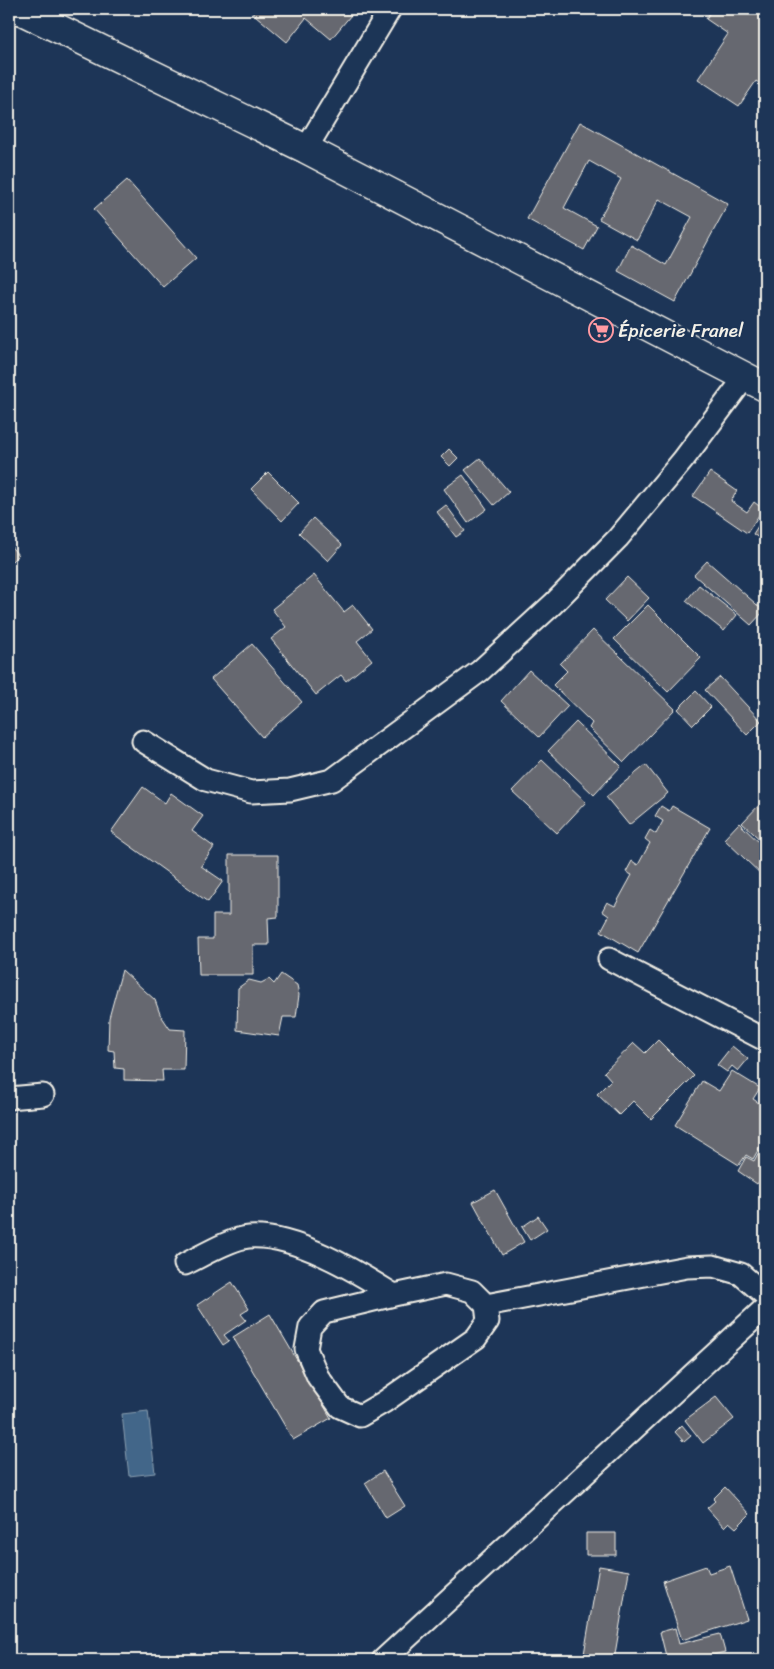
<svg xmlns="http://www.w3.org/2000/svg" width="774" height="1669" font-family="Sriracha,sans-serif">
  <rect width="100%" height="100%" fill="#1d3557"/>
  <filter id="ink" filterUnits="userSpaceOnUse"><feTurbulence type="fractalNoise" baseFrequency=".02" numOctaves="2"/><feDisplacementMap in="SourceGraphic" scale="10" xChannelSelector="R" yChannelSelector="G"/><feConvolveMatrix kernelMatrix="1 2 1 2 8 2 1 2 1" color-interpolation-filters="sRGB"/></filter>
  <g filter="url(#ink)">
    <!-- water -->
    <path fill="#426689" stroke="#899eaf" d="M148 1411 155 1473 129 1476 122 1414Z"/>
    <!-- building -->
    <path fill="#66676f" stroke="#f4f1e8" d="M250 9H356L331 39 306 18 287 42 249 10Z
      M712 9H763L765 10V87L756 81 739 106 698 79 728 34 706 19Z
      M580 122 728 204 675 302 618 271 631 245 666 265 692 217 659 199 637 240 599 219 621 179 589 161 564 208 597 226 584 250 527 219Z
      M127 180 196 258 163 287 94 209Z
      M765 287V301L759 297Z
      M449 449 458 458 450 466 441 457Z
      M480 458 509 492 494 505 465 470Z
      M268 472 299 503 282 521 251 489Z
      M710 472 737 491 731 501 747 512 754 502 763 509 747 533 693 496Z
      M463 475 487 509 468 523 444 489Z
      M446 505 465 531 456 537 437 512Z
      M765 515V542L753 534Z
      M313 518 342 545 328 561 299 533Z
      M9 544 18 555 9 564Z
      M707 561 764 611 751 625 694 575Z
      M314 575 344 612 353 605 372 629 357 641 372 660 346 681 341 675 316 695 271 639 286 627 272 609Z
      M627 577 649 598 627 621 605 600Z
      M699 585 737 615 724 631 686 601Z
      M648 605 701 658 668 692 614 639Z
      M593 630 675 709 624 762 589 728 592 723 553 685 567 671 560 664Z
      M252 644 302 702 262 737 211 679Z
      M529 670 568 706 539 737 501 701Z
      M720 677 761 721 747 735 705 690Z
      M696 691 711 707 693 725 678 709Z
      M576 722 621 766 594 795 548 751Z
      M542 760 586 802 557 833 512 791Z
      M646 765 668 793 629 825 606 797Z
      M143 787 165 803 171 793 203 816 192 831 214 847 201 866 223 881 208 902 111 832Z
      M761 803 765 807V844L742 823Z
      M661 806 669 811 672 806 710 828 638 953 601 931 609 916 602 911 607 902 615 906 632 875 626 872 632 861 638 865 650 843 645 839 650 830 656 834 663 821 655 816Z
      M739 823 765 848V878L724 839Z
      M229 855H278V917L268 918 269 945H253V975H199L198 939H213V915H229Z
      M122 970 155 1000 160 1014 170 1029 185 1030 184 1070H162L163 1081 124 1080V1069L115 1068 114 1051 108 1050 109 1018Z
      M281 974 297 985 299 995 296 1017H283L279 1036 237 1030 238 988 249 980 261 983 269 979 274 984Z
      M658 1040 694 1076 651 1119 633 1101 619 1115 597 1094 611 1080 604 1072 634 1043 645 1053Z
      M732 1046 748 1059 738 1071 732 1066 727 1072 717 1065Z
      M732 1071 760 1088 753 1099 765 1107V1138L753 1159 746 1155 739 1165 675 1125 702 1081 719 1091Z
      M761 1148 765 1151V1174L757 1184 738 1171 746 1157 754 1161Z
      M495 1190 524 1242 502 1255 473 1202Z
      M538 1216 547 1229 530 1240 522 1227Z
      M232 1282 249 1309 241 1314 246 1320 224 1335 229 1341 223 1345 197 1305Z
      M270 1314 331 1418 293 1440 233 1337Z
      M716 1397 734 1419 703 1443 685 1420Z
      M682 1425 691 1436 684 1442 675 1432Z
      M383 1471 405 1506 386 1518 365 1483Z
      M725 1487 750 1514 736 1528 729 1522 724 1527 707 1508 715 1501 713 1499Z
      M586 1533H616V1555H586Z
      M599 1566 629 1571 614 1660H583Z
      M706 1566 709 1573 730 1566 747 1619 682 1640 663 1581Z
      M675 1628 679 1644 720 1634 725 1652 692 1660H667L660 1632Z"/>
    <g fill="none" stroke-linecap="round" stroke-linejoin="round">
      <defs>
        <path id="street" d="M306 149 390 9
          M143 741 206 780 251 792 290 790 332 780 480 671 553 604 618 538 683 460 746 376
          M609 959 765 1040
          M9 1098 43 1095
          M185 1264C202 1256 231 1238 249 1237 295 1234 356 1271 394 1295
          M446 1284 472 1291 486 1305 488 1321 476 1338 384 1402 360 1416 340 1407 318 1377 306 1349 310 1327 324 1312 394 1295Z
          M486 1305 687 1267 713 1266 741 1274 765 1295
          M383 1660 765 1308"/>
        <path id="secondary" d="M18 9 306 149 765 387"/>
      </defs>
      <!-- street casing -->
      <use href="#street" stroke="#f4f1e8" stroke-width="25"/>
      <!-- secondary casing -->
      <use href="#secondary" stroke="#f4f1e8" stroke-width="31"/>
      <!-- street -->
      <use href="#street" stroke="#1d3557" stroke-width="21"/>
      <!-- secondary -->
      <use href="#secondary" stroke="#1d3557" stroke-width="28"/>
    </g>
  </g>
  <!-- icons -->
  <defs>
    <symbol id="supermarket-ring" viewBox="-11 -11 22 22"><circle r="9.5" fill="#1d3557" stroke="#ff9aa2" stroke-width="1.5"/><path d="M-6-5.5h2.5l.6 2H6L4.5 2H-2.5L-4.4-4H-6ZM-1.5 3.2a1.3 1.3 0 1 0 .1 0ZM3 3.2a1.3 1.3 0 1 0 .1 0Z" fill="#ff9aa2"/></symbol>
  </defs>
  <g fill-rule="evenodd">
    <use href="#supermarket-ring" x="587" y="316" width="28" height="28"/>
  </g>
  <g text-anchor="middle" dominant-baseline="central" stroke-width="4" stroke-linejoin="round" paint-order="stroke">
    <!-- poi labels -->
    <g font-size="19" fill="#f4f1e8" stroke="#1d3557" text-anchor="start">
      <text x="618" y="330">Épicerie Franel</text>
    </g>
  </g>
  <!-- margin -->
  <rect width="774" height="1669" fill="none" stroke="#1d3557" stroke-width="30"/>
  <rect x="15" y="15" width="744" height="1639" fill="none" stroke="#f4f1e8" stroke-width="2" filter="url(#ink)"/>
</svg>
